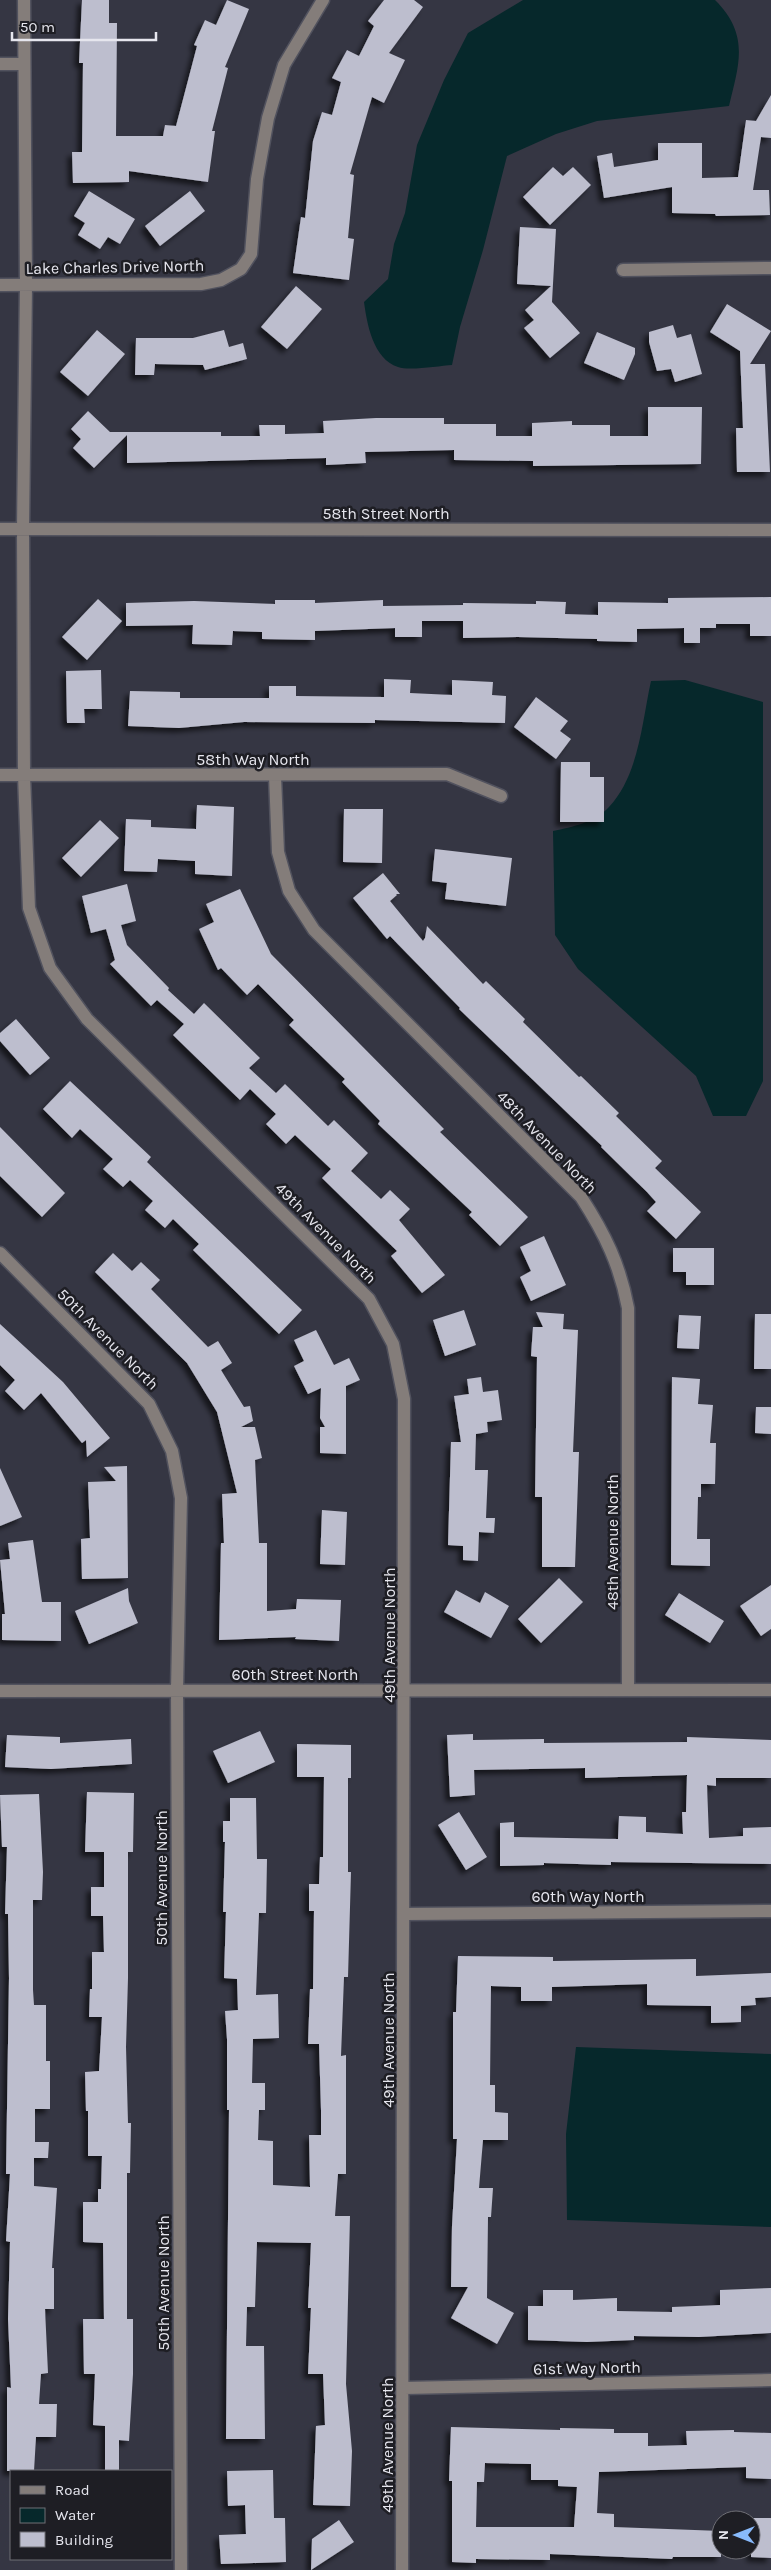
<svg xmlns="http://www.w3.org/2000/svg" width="771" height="2570" font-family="Karla,sans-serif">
  <defs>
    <filter id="shadow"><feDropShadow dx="-4.5" dy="4.5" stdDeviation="2.5" flood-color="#0009"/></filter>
  </defs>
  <rect width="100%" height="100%" fill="#353643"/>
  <!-- water -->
  <path fill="#06282b" d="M523 0H715C750 35 739 64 729 106L597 121 556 134 507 156 483 250 460 327 452 365C439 366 409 371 398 367 373 359 367 324 364 302L388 279 394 244 405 213 417 145 444 80 468 33Z
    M685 680 763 702V1081L746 1116H713L696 1076 578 969 555 935 553 831C573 827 595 822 609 807 639 775 642 722 651 681Z
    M576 2047 771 2054V2227L567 2220 566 2134Z"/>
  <!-- building -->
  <path fill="#bdbece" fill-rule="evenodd" filter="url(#shadow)" d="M82 0H109V23H117L116 136H163L165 125 176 126 197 46 194 45 205 20 216 25 227 0 249 9 225 67 228 68 212 131H215L208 182 129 171V182L73 183 72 152H82L83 63H79Z
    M384 0H414L423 7 389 53 405 60 384 103 372 97 350 174 354 175 348 238 354 239 349 280 293 273 301 217 305 218 313 141 322 112 332 115 341 82 332 78 347 50 359 56 374 26 368 21Z
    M771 95V138L761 137 753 190H769L770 215 716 216 715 214 672 213V187L604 198 597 156 612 153 614 167 658 160V143H702V178L738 177 746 120 756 121Z
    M553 167 563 176 573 167 591 185 550 225 523 197Z
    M89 191 135 219 120 244 108 237 100 249 78 235 85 223 74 216Z
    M190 191 205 211 160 246 145 226Z
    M520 227 556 229 552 302 580 333 550 358 524 328 534 320 525 310 551 286 517 284Z
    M296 286 322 309 287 349 261 327Z
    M727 304 771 331 750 364H765L770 472H737L736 428H743L740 351 710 332Z
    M673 325 677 338 691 334 702 374 675 382 671 369 657 371 649 342V332Z
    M97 330 125 354 88 396 60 372Z
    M224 330 229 347 243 343 247 359 205 370 203 365 155 364 154 375H135L136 338H193Z
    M597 332 635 348V354L624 380 584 363Z
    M648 407H702L701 464 533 466V461L454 460V450L365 452 366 463 326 465V458L127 463V435L94 468 73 448 81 439 71 429 88 411 110 432H221V436H260L259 425H285V434L324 433 323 421 376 418H444V424H496V436H532V423L572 421V425H610V436H648Z
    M771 597V636H750V624H716V628H700V643H684V628L637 629V642L597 641V639L518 637 463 638V621H422V637H395V628L315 631V640L262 639V632L233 631 232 645 192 644 193 625 126 626V603L194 601 275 604V600H315V603L383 600V606L463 605V603L536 604V601L566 602 565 614 598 615V602L668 603V598Z
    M98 599 122 621 87 660 62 637Z
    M101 670 102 709H84L85 723H67L66 671Z
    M384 679 411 680 410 693 452 695V680L493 682 492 695 506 696 505 723 375 720V723L244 722 179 728 128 726 130 691 180 692V698H269V686H296V696L384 697Z
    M536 697 568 721 560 731 571 739 556 759 514 727Z
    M561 762H590V777H604V822H560Z
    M197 805 234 807 232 876 195 874V861L158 859 157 872 124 871 126 819 151 820V827L196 829Z
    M344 809H383L382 863 343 862Z
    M100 820 119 838 81 877 62 858Z
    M435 849 512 858 506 906 445 899 447 883 432 881Z
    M383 873 400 894H396L397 895 390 901 423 941 425 938 427 926 483 984 486 981 525 1019 523 1022 579 1077 581 1076 619 1113 616 1116 662 1161 655 1168 701 1212 676 1239 647 1211 656 1202 647 1192 601 1147 602 1146 459 1009 460 1008 390 936 387 939 353 898Z
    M127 884 136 921 121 925 127 945 169 988 168 990 194 1014 204 1003 260 1058 249 1068 276 1093 285 1084 328 1126 334 1120 368 1153 351 1171 381 1199 390 1190 410 1209 399 1220 445 1275 422 1293 391 1256 397 1251 322 1178 331 1169 295 1135 286 1144 266 1124 276 1114 250 1089 240 1100 173 1035 184 1024 157 1000 151 1006 110 964 115 960 106 929 91 933 82 896Z
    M240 889 271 954 444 1129 440 1132 528 1217 500 1246 469 1215 472 1212 378 1124 380 1121 342 1082 345 1079 289 1025 294 1020 258 984 247 995 221 968 218 970 199 929 214 922 206 904Z
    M16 1019 50 1058 30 1075 0 1041V1033Z
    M70 1081 151 1157 147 1162 302 1310 279 1334 193 1250 199 1244 173 1219 165 1228 145 1210 153 1201 130 1180 123 1187 103 1169 113 1159 80 1129 72 1138 43 1109Z
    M0 1127 65 1193 42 1217 0 1176Z
    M544 1236 566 1285 531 1301 520 1277 531 1271 520 1247Z
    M673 1248H714V1285H686V1272H673Z
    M113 1253 132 1271 141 1262 160 1280 151 1289 208 1347 218 1341 232 1363 221 1370 244 1407 250 1406 253 1421 241 1427H255L262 1458 255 1460 259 1543H267V1611L296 1609 297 1599 341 1600 339 1641 295 1639 296 1637 219 1640 221 1543H224L222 1494 237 1493 217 1412 187 1363 95 1272Z
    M464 1310 476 1345 445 1356 433 1320Z
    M536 1312 564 1314 563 1329 578 1330 573 1452H579L575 1567H542V1497H535L537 1357 531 1356 533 1327H543Z
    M755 1314H771V1369H754Z
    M679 1315 701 1316 699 1349 677 1348Z
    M0 1324 63 1382 110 1438 87 1457 86 1440 82 1443 41 1393 24 1410 5 1391 15 1380 0 1365Z
    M316 1330 334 1365 349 1358 360 1380 346 1386V1454L320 1453V1427H325L320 1418 321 1388 308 1394 294 1366 304 1361 294 1340Z
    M481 1377 483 1392 498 1390 502 1420 487 1422 488 1432 476 1434 475 1470H488L486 1518H495L494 1533 479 1532 478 1561 463 1560V1546L448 1545 451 1442H461L454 1396 469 1394 467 1379Z
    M672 1377 700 1379 698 1404 713 1405 710 1443H716L715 1484H701V1497H698L697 1539H710V1566L671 1565Z
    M756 1407H771V1434L755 1433Z
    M127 1466 128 1578 82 1579 81 1539 90 1538 88 1482 116 1481 104 1467Z
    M0 1468 22 1517 0 1526Z
    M322 1510 347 1512 345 1565 320 1564Z
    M33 1540 42 1602H61V1641L2 1640V1614H5L0 1560 10 1559 8 1543Z
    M559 1578 583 1602 541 1643 518 1619Z
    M771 1585V1629L761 1636 740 1606Z
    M128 1588 129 1601 138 1623 89 1644 75 1611Z
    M456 1590 480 1603 485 1592 509 1606 491 1638 444 1612Z
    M679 1593 724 1621 710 1643 665 1615Z
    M260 1731 275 1762 228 1783 213 1751Z
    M473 1734V1740L544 1739V1743L687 1742V1737L771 1740V1778H716V1786L707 1785 709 1838 743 1836V1828L771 1827V1864L611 1862V1865L544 1863V1865L500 1866V1823L514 1822V1837L618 1839 619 1816 646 1817V1832L683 1834 682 1812H686L687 1775 585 1778V1768L474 1770 475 1795 450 1797 447 1735Z
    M7 1735 60 1737V1743L131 1739 132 1764 51 1769 5 1767Z
    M297 1744 351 1745V1778H348V1872H351L348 1977H344L341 2056 346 2055V2174H338L335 2216H350L346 2384 352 2451 350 2506 313 2505 316 2426 325 2425 323 2374H308L311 2308H308L311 2243 257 2242 255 2307H247L246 2346H264L265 2439H226L229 2110H227V2039L225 2011 238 2010 237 1979 224 1978 226 1912H223L225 1842H223V1821H230V1798H256L257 1859H267L266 1913H259L256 1995 278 1994 279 2038 253 2039 252 2083H265V2110H259L258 2140 273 2141V2185L310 2187 309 2135H321V2110L319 2044H308L310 1989H313L314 1911H309V1884H319L320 1857H323L324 1777H297Z
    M87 1792 134 1793 133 1852H128V1978L126 2047 128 2123H131L130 2173H127V2319H133V2374L129 2441 119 2440V2471H105V2426L93 2425 95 2374H84L83 2319H104L103 2243 83 2242V2202H98V2189H101L102 2156H88V2111H86L85 2072 99 2071 102 2017H89L90 1989H92V1952H104L103 1916H91V1887H104V1852H85Z
    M39 1794 43 1872 42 1900H33V1990L34 2005H46V2061H50V2109H35V2142H49L48 2158H34V2186L57 2188 52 2268H54V2309H45L48 2373 41 2374 39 2404H57L56 2437H36L34 2471H7V2387L11 2388 8 2319 10 2242 6 2241 10 2174H6L9 1978 8 1914H5L7 1847H2L0 1795Z
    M459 1812 487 1857 466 1870 438 1825Z
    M458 1956 553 1957V1961L696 1959V1976L771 1973V1997L755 1998 756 2005 741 2006V2022L711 2023V2006L647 2005V1984L552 1987V2001H521V1987L491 1986 490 2085H495V2112L508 2113V2140H483L479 2188H493L491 2217H488L487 2298 514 2313 497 2344 451 2318 468 2287H451L452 2226 457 2139H453V2012H456Z
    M771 2288V2333L699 2337 634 2336V2340L587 2342 528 2340V2306H543V2290H573V2300L617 2298V2311L672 2312V2307L720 2305V2290Z
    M451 2427 560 2430V2428L614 2429V2433H648V2446L687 2445 686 2431 734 2430V2432L771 2433V2479L746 2478V2467L599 2472 597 2513 614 2514V2527L721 2531V2557H673L672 2559 550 2554V2560L476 2559V2563L452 2562V2481H449ZM485 2463 531 2464V2480H558V2486L577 2487 574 2527H476L477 2482H484Z
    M273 2470 274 2518H285L286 2562 221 2564 219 2535 246 2534 245 2505 228 2506 227 2471Z
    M751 2518H771V2558L751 2557Z
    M339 2520 354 2542 311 2570 312 2539Z"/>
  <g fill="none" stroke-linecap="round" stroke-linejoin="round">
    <defs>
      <path id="minor" d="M24 0 26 285 23 529 24 775 29 908 50 968 87 1019 369 1299 393 1344 404 1399 402 2570
        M0 64H24
        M623 270 771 268
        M0 285 201 284 221 280 241 269 251 254 257 179 268 118 284 65 323 0
        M0 529 771 530
        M0 775 447 774 501 796
        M275 776 278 852 289 891 314 930 581 1197C605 1234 620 1265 628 1308V1690
        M0 1253 149 1404 172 1451 181 1498 177 1690 181 2570
        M0 1691 771 1690
        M405 1914 771 1911
        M404 2388 771 2380"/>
    </defs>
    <!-- minor casing -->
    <use href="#minor" stroke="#51525e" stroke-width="15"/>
    <!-- minor -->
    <use href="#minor" stroke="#847d7a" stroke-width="12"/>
  </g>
  <g text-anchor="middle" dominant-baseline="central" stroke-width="5" stroke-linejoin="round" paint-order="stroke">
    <!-- street labels -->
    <g font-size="16" fill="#e6e6ee" stroke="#1e1e24">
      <text transform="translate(115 267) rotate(-1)">Lake Charles Drive North</text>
      <text x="386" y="513">58th Street North</text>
      <text x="253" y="759">58th Way North</text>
      <text transform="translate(547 1142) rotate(46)">48th Avenue North</text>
      <text transform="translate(326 1233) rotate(45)">49th Avenue North</text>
      <text transform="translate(108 1339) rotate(45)">50th Avenue North</text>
      <text transform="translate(612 1542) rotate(-90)">48th Avenue North</text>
      <text transform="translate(389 1635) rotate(-90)">49th Avenue North</text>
      <text x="295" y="1674">60th Street North</text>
      <text transform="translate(161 1878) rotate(-90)">50th Avenue North</text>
      <text x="588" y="1896">60th Way North</text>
      <text transform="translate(388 2040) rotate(-90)">49th Avenue North</text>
      <text transform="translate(163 2283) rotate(-90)">50th Avenue North</text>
      <text transform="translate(587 2368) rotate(-1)">61st Way North</text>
      <text transform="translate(387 2445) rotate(-90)">49th Avenue North</text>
    </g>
  </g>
  <!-- legend -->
  <rect x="10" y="2470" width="162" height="90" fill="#1e1e24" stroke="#6e6e75"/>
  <rect x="20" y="2486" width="25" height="8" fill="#847d7a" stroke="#6e6e75"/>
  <text x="55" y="2495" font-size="15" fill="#e6e6ee">Road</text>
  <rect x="20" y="2508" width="25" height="15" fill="#06282b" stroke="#6e6e75"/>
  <text x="55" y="2520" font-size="15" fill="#e6e6ee">Water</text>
  <rect x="20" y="2532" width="25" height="15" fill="#bdbece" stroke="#6e6e75"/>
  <text x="55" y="2545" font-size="15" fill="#e6e6ee">Building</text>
  <!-- north arrow -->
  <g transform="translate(736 2535) rotate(270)"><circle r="24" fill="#1e1e24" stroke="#6e6e75"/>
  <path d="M0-4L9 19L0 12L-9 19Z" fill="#88bafc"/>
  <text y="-8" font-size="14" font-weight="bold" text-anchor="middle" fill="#e6e6ee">N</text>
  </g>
  <!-- scale -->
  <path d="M12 32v8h144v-8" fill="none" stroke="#e6e6ee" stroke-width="2.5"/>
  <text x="20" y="32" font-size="15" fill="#e6e6ee" stroke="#1e1e24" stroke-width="4" paint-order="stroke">50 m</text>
</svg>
